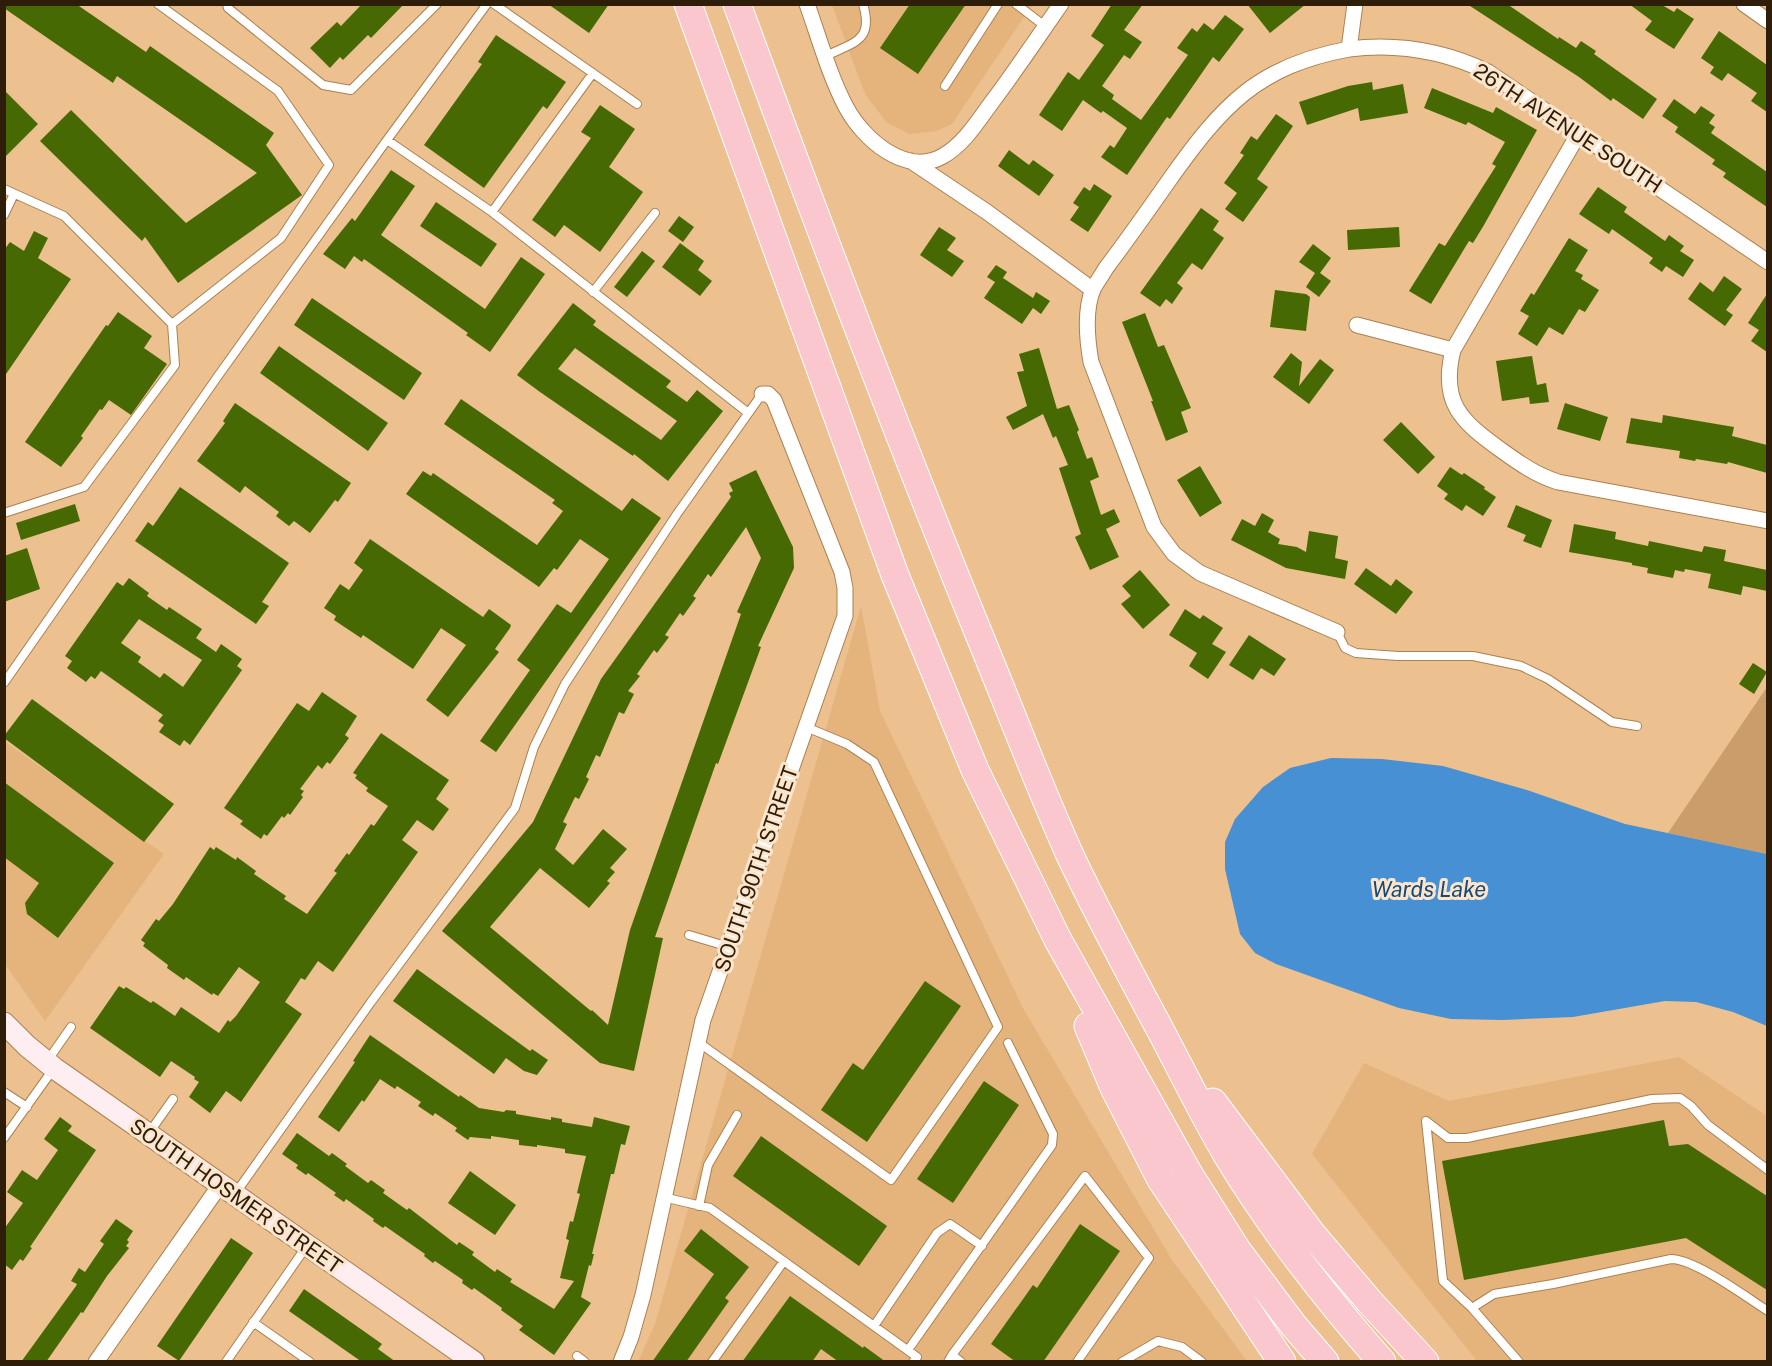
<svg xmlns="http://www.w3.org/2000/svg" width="1772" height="1366" font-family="'Public Sans',sans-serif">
  <rect width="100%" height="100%" fill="#ecc08f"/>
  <!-- built -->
  <path fill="#e5b47d" d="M832 5H1032L952 124 937 131 909 134 886 122 865 94Z
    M861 606 880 711 1023 1008 1172 1260 1247 1361 638 1362 655 1324Z
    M4 741 164 854 45 1021 5 964Z
    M1679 1057 1767 1116V1361H1477L1312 1154 1364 1063 1449 1101Z"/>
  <!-- green -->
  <path fill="#ca9d6b" d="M1767 687V854L1668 833Z"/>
  <!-- water -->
  <path fill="#4790d3" d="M1331 758 1382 759 1443 766 1527 790 1625 824 1767 854V1026L1733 1012 1696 1002 1665 1001 1573 1017 1503 1020 1451 1019 1399 1008 1276 964 1255 953 1240 934 1225 869V842L1235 819 1263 787 1290 768Z"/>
  <!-- building -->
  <path fill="#466903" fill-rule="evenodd" d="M4 4H76L146 52 150 46 274 133 266 145 302 195 178 283 145 237 142 241 40 141 71 110 186 223 257 173 117 76 113 83 14 15 4 8Z
    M362 4H404L371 38 368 35 343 60 340 57 330 68 310 48 337 22 341 26Z
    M548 4H609L589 33Z
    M910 4H966L918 74 880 48Z
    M1112 4H1143L1124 30 1142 42 1130 59 1124 55 1102 86 1114 95 1112 99 1141 120 1188 55 1177 48 1192 28 1197 32 1204 23 1213 30 1225 15 1244 29 1219 62 1213 57 1170 119 1167 117 1127 175 1101 157 1110 145 1114 148 1127 128 1103 111 1101 113 1083 100 1062 131 1039 115 1068 72 1079 80 1104 45 1091 36Z
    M1247 4H1306L1270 33Z
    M1467 4H1507L1558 39 1559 37 1576 48 1581 41 1596 51 1594 54 1657 99 1643 119 1613 98 1611 101 1579 77Z
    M1629 4 1662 5 1674 12 1677 8 1694 19 1674 49 1645 30 1652 21Z
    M1719 31 1767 65V112L1751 101 1757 93 1728 73 1722 81 1710 73 1714 67 1701 58Z
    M496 35 566 82 547 109 543 106 484 188 424 145 482 64 478 62Z
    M1372 82 1373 90 1403 84 1408 113 1360 121 1358 108 1307 125 1299 102 1348 86Z
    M1432 88 1493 113 1496 107 1537 130 1484 225 1473 243 1469 241 1431 304 1409 291 1439 243 1445 246 1496 166 1492 164 1505 142 1468 122 1466 125 1424 108Z
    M4 90 38 124 4 158Z
    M1674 99 1695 114 1701 106 1715 115 1709 123 1715 127 1711 133 1767 172V207L1723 177 1726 173 1712 164 1715 160 1675 132 1678 127 1662 116Z
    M600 105 635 129 609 167 643 192 600 252 564 225 555 237 532 220 591 138 581 132Z
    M1276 114 1293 126 1257 179 1268 187 1243 222 1225 209 1237 193 1224 183 1244 155 1240 153 1251 136 1257 140Z
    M1009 150 1029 165 1033 160 1054 175 1039 196 998 166Z
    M391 170 415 186 381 235 485 309 521 257 545 274 490 352 466 335 468 333 364 259 362 262 354 256 345 269 323 254 352 218 355 221Z
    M1094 184 1112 196 1088 232 1070 220 1079 207 1073 203 1084 187 1090 191Z
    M1598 187 1627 207 1624 212 1665 241 1669 235 1684 246 1680 251 1694 260 1683 277 1666 266 1662 272 1649 263 1653 258 1612 229 1609 234 1579 214Z
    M436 202 497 244 481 267 420 226Z
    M1201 208 1219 221 1213 230 1224 238 1202 270 1192 263 1177 283 1183 288 1172 304 1166 299 1160 307 1140 293Z
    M679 216 694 227 683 242 668 231Z
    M939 227 956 238 947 250 964 261 952 277 920 255Z
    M1399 227 1400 247 1348 250 1347 230Z
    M34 231 48 238 38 258 71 279 4 377V250L10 242 24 251Z
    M1569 238 1588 250 1575 271 1583 275 1581 279 1599 290 1585 312 1579 309 1563 335 1549 327 1537 346 1518 334 1529 316 1520 311 1531 293 1534 295Z
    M680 243 704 261 698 270 712 281 700 296 662 267Z
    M1313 244 1331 258 1320 273 1331 281 1319 297 1306 287 1315 273 1299 262Z
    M642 251 655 261 627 297 614 287Z
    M996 265 1007 272 1003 278 1033 298 1036 292 1050 301 1041 314 1033 308 1022 324 984 298 995 282 987 277Z
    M1724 276 1742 289 1726 310 1733 315 1725 326 1688 299 1700 282 1713 292Z
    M1275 290 1306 294 1310 297 1306 331 1270 327Z
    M1767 294V352L1751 341 1759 330 1748 323Z
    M312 298 422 373 404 400 294 325Z
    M573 303 596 321 593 325 671 381 666 387 687 402 697 390 723 411 668 481 634 454 633 456 540 392 517 375ZM575 348 677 421 661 440 558 369Z
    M118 312 152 336 144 348 167 364 131 415 109 400 102 410 100 409 81 436 83 438 61 467 25 442 106 325 108 326Z
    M1145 313 1158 347 1164 345 1191 408 1181 412 1188 432 1166 441 1151 401H1153L1122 322Z
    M279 346 388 423 368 451 260 373Z
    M1039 348 1057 409 1069 405 1079 430 1077 432 1087 459 1092 457 1099 477 1090 481 1101 515 1114 509 1120 522 1106 529 1119 557 1090 570 1075 537 1081 534 1059 468 1068 465 1056 436 1053 438 1043 414 1013 430 1006 417 1027 406 1017 372 1024 371 1019 354Z
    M1291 353 1302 362 1299 386 1320 359 1334 370 1309 404 1273 377Z
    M1532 356 1537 385 1546 383 1549 402 1530 404 1529 397 1502 401 1496 361Z
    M461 399 622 511 632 498 661 518 496 752 480 741 530 670 517 660 557 604 571 613 609 559 580 539 557 570 554 568 539 587 406 494 423 471 431 476 433 473 537 545 563 511 552 503 555 500 444 424Z
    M235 403 351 483 338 502 335 500 310 533 294 521 289 526 276 516 279 512 245 486 240 493 197 461 225 423 223 421Z
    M1565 403 1608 417 1600 441 1557 429Z
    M1663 415 1734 427 1732 436 1767 445V473L1728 462 1727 464 1696 459 1695 461 1679 458 1680 451 1626 443 1631 418 1662 423Z
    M1401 422 1435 457 1418 474 1383 440Z
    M1200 466 1222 503 1200 517 1177 480Z
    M1450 467 1462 475 1464 473 1485 487 1484 489 1496 497 1483 516 1466 505 1462 511 1444 499 1448 494 1437 486Z
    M756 470 793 547 794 568 758 646 761 647 718 764 716 763 709 783 655 937 663 938 634 1071 600 1063 442 931 533 822 601 679 731 497 729 493 733 491 729 483ZM746 527 761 558 737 612 741 614 630 930 608 1025 592 1010 591 1011 490 927 540 868 589 908 610 883 607 881 615 872 610 868 627 849 603 829 573 865 555 849 567 824 563 822 575 797 579 799 589 779 586 777 596 755 600 757 619 712 624 714 634 694 628 691 640 676 637 674 654 650 657 653 669 637 665 635 680 613 683 616 696 598 693 596 708 574 711 577Z
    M180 487 289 563 262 602 269 606 256 624 135 541 148 522 153 526Z
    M75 504 80 521 21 540 16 523Z
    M1516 505 1552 520 1541 548 1523 541 1526 535 1507 527Z
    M1262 513 1274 520 1268 532 1280 539 1278 544 1297 547 1306 552 1309 531 1338 536 1335 558 1348 561 1345 579 1286 568 1231 540 1242 519 1255 526Z
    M1574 524 1616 532 1615 539 1648 546 1649 541 1702 552 1704 546 1726 550 1724 561 1767 570V591L1743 586 1741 595 1708 588 1711 574 1685 569 1684 572 1675 570 1673 578 1647 573 1648 568 1632 565V563L1569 552Z
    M370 539 483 617 489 609 511 625 510 628 495 649 499 652 448 717 426 700 466 645 441 628 413 669 363 635 361 638 334 620 336 616 324 608 340 584 349 590 363 570 354 563Z
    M27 548 40 589 4 602V556Z
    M1366 568 1391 586 1396 579 1413 592 1396 614 1354 584Z
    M1140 570 1170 605 1143 629 1121 604 1131 596 1122 586Z
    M129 578 149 593 147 596 167 610 169 607 202 629 196 638 216 652 221 644 242 659 237 666 242 670 190 745 184 740 180 746 159 732 164 725 158 721 163 715 101 671 95 679 91 676 86 682 67 668 72 661 65 656 117 582 123 586ZM139 619 202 660 183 687 164 673 160 678 138 662 141 657 121 643Z
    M1185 609 1200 619 1203 615 1223 628 1212 644 1226 652 1208 679 1189 666 1197 653 1169 635Z
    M1249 635 1286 659 1274 676 1261 668 1253 680 1229 665Z
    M1753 663 1767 672 1754 694 1739 684Z
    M322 692 357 716 345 735 349 738 330 764 327 762 322 769 318 765 300 789 304 791 301 795 303 797 290 815 288 813 284 818 282 816 267 836 264 834 261 839 240 824 243 821 224 808 297 703 309 711Z
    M32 699 174 804 144 842 4 738V736Z
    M381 733 449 780 436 799 449 809 433 831 417 820 402 840 418 852 333 972 318 961 305 980 301 978 285 1002 302 1014 241 1102 226 1091 210 1113 189 1097 199 1082 194 1079 195 1077 171 1061 160 1077 90 1028 119 986 124 989 126 987 151 1003 153 1001 175 1016 181 1007 219 1033 228 1020 230 1022 236 1016 260 982 239 967 218 996 213 993 212 995 186 977 184 980 167 968 168 965 143 946 145 943 141 940 156 919 159 921 173 904 210 847 214 850 216 847 236 860 237 857 256 871 254 874 286 896 284 899 307 914 333 878 337 873 334 871 347 853 349 855 371 824 374 826 388 806 366 791 368 788 355 778 357 775 353 773Z
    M4 782 114 863 58 938 27 914 25 903 39 883 4 857Z
    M417 969 530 1051 532 1049 548 1060 537 1075 524 1071 506 1058 494 1074 393 1001Z
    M925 981 961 1006 867 1142 821 1110 853 1063 863 1070Z
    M370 1035 459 1097 460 1095 479 1108 504 1112 506 1110 516 1111V1114L551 1120V1117L562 1119V1122L592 1127 594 1117 630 1126 625 1145 621 1144 614 1174H611L592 1254H594L591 1266 589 1265 581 1297 591 1303 554 1355 519 1330 523 1326 501 1310 502 1308 474 1288 472 1290 462 1283 463 1280 435 1261 433 1263 424 1256 425 1254 385 1226 383 1228 373 1221 374 1219 346 1199 344 1202 334 1195 336 1193 308 1173 306 1175 296 1168 298 1165 282 1154 297 1133 329 1156 332 1153 347 1164 345 1166 368 1183 371 1180 385 1190 383 1193 407 1210 409 1208 457 1245 459 1242 474 1252 472 1255 495 1272 497 1269 512 1279 510 1282 554 1309 574 1281 560 1278 569 1240 566 1239 570 1221 573 1222 580 1194 577 1193 586 1156 565 1153V1149L537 1145V1147L519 1145V1140L491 1136V1139L470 1137 468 1140 455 1131 457 1128 435 1113 433 1116 418 1106 421 1102 397 1086 395 1089 380 1079 364 1102 362 1100 339 1132 318 1117 355 1062 353 1061Z
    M984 1081 1019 1105 953 1203 917 1179Z
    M60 1117 72 1126 68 1131 96 1150 30 1247 32 1248 23 1261 20 1259 12 1270 4 1264V1229L23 1203 7 1192 22 1170 37 1180 58 1150 44 1139Z
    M1664 1120 1669 1146 1688 1144 1767 1196V1290L1686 1238 1464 1280 1442 1161Z
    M761 1136 887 1226 859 1266 733 1176Z
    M470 1171 516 1205 495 1235 448 1203Z
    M116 1219 133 1231 127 1240 129 1242 126 1246 129 1248 107 1276 83 1313 81 1312 46 1362H21L76 1286 77 1284 71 1281 79 1268 85 1272 104 1244 100 1241Z
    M1080 1224 1120 1251 1043 1362H1016L991 1344 1033 1285 1037 1288Z
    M701 1229 749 1267 725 1298 729 1301 686 1362H652L714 1274 684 1251Z
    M231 1238 253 1253 179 1361 157 1346Z
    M304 1289 382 1344 378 1349 396 1362H362L289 1311Z
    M790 1296 863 1348 864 1346 886 1362H839L821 1349 812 1362H742Z"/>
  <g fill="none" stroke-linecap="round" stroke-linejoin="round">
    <defs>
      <path id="lane" d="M227 4 228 8 323 85 351 90 437 4
        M494 4 637 104
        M1016 4 1046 27
        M826 56C854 42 874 41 863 4
        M945 86 998 4
        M387 140 492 212 747 412
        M4 189 64 216 172 324 281 238 329 165 278 91 158 4
        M492 212 593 73
        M4 215 14 194
        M593 292 655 213
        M4 513 84 487 175 365 172 324
        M1337 632 1345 648 1356 653 1398 656H1473L1521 666 1548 679 1612 722 1637 726
        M4 683 218 376 387 140 487 4
        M689 935 729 947
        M698 1042 891 1180 998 1027 874 762 847 744 806 727
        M48 1060 71 1027
        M4 1092 27 1107
        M149 1133 173 1099
        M4 1138 54 1068
        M235 1194 371 1002 515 808 534 747 565 684 677 514 762 394
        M663 1197 710 1208 917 1357 913 1362
        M699 1206 708 1165 737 1115
        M1472 1308 1494 1294 1553 1284 1671 1259C1695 1259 1746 1297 1768 1311
        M253 1322 310 1362
        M874 1326 937 1233 950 1224 982 1246
        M908 1350 1052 1145 1053 1134 1008 1043
        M952 1355 1085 1176 1149 1258 1077 1362
        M577 1356 585 1362
        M226 1362 306 1247
        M712 1362 784 1261
        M948 1362 952 1355 961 1362
        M1122 1362 1158 1341 1182 1347 1202 1362
        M1519 1362 1472 1308 1443 1281 1426 1121 1448 1138H1467L1652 1099 1680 1098 1691 1106 1708 1125 1768 1170"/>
      <path id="street" d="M807 4C819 38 830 77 846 107 863 139 906 177 943 156 964 144 978 121 992 102 1016 70 1038 37 1061 4
        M1744 4 1768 21
        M1349 49C1398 43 1444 51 1488 72L1768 262
        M1579 133 1453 350C1440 403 1461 421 1501 450 1519 463 1536 475 1558 482L1768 521
        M911 161 987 212 1093 290
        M1357 325 1453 350
        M1337 632 1200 573 1174 554 1154 527 1091 362C1087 339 1084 311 1093 289 1097 282 1102 275 1106 268 1128 239 1149 209 1170 179 1222 106 1257 66 1349 49L1355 4
        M96 1362 220 1185
        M621 1362 631 1337 643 1295 703 1020 845 616V588L842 572 774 400 768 394H762"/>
      <path id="secondary" d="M4 1023 27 1046 54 1068 474 1362"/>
      <path id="highway" d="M688 4 895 575 975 770 1058 940 1189 1174 1237 1250 1294 1326 1325 1362
        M737 4C816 220 898 436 985 649 1013 717 1039 786 1069 853 1098 915 1131 975 1163 1035 1184 1075 1204 1116 1227 1155 1272 1230 1325 1297 1382 1362
        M1088 1026 1114 1088 1160 1178 1282 1362
        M1213 1102 1312 1234 1369 1301 1425 1362"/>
    </defs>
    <!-- lane casing -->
    <use href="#lane" stroke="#ab8152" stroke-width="10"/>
    <!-- street casing -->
    <use href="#street" stroke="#ab8152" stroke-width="17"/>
    <!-- secondary casing -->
    <use href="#secondary" stroke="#ab8152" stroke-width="23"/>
    <!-- highway casing -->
    <use href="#highway" stroke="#fff" stroke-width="29"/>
    <!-- lane -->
    <use href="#lane" stroke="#fff" stroke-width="8"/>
    <!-- street -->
    <use href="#street" stroke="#fff" stroke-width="15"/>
    <!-- secondary -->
    <use href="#secondary" stroke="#feeef1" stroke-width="21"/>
    <!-- highway -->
    <use href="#highway" stroke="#fbc7cf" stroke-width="27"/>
  </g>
  <g text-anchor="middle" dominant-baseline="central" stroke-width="6" stroke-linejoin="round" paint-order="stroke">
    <!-- street labels -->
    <g font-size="21" fill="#2d1d09" stroke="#fce5cd">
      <text transform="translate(1568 128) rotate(33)">26TH AVENUE SOUTH</text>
      <text transform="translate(756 869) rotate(-71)">SOUTH 90TH STREET</text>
      <text transform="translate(236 1196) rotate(35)">SOUTH HOSMER STREET</text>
    </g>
    <!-- water labels -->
    <g font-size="22" font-style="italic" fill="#164a76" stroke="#fce5cd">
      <text x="1429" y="889">Wards Lake</text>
    </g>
  </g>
  <!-- border -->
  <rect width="1772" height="1366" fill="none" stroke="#2d1d09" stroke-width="12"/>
</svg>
